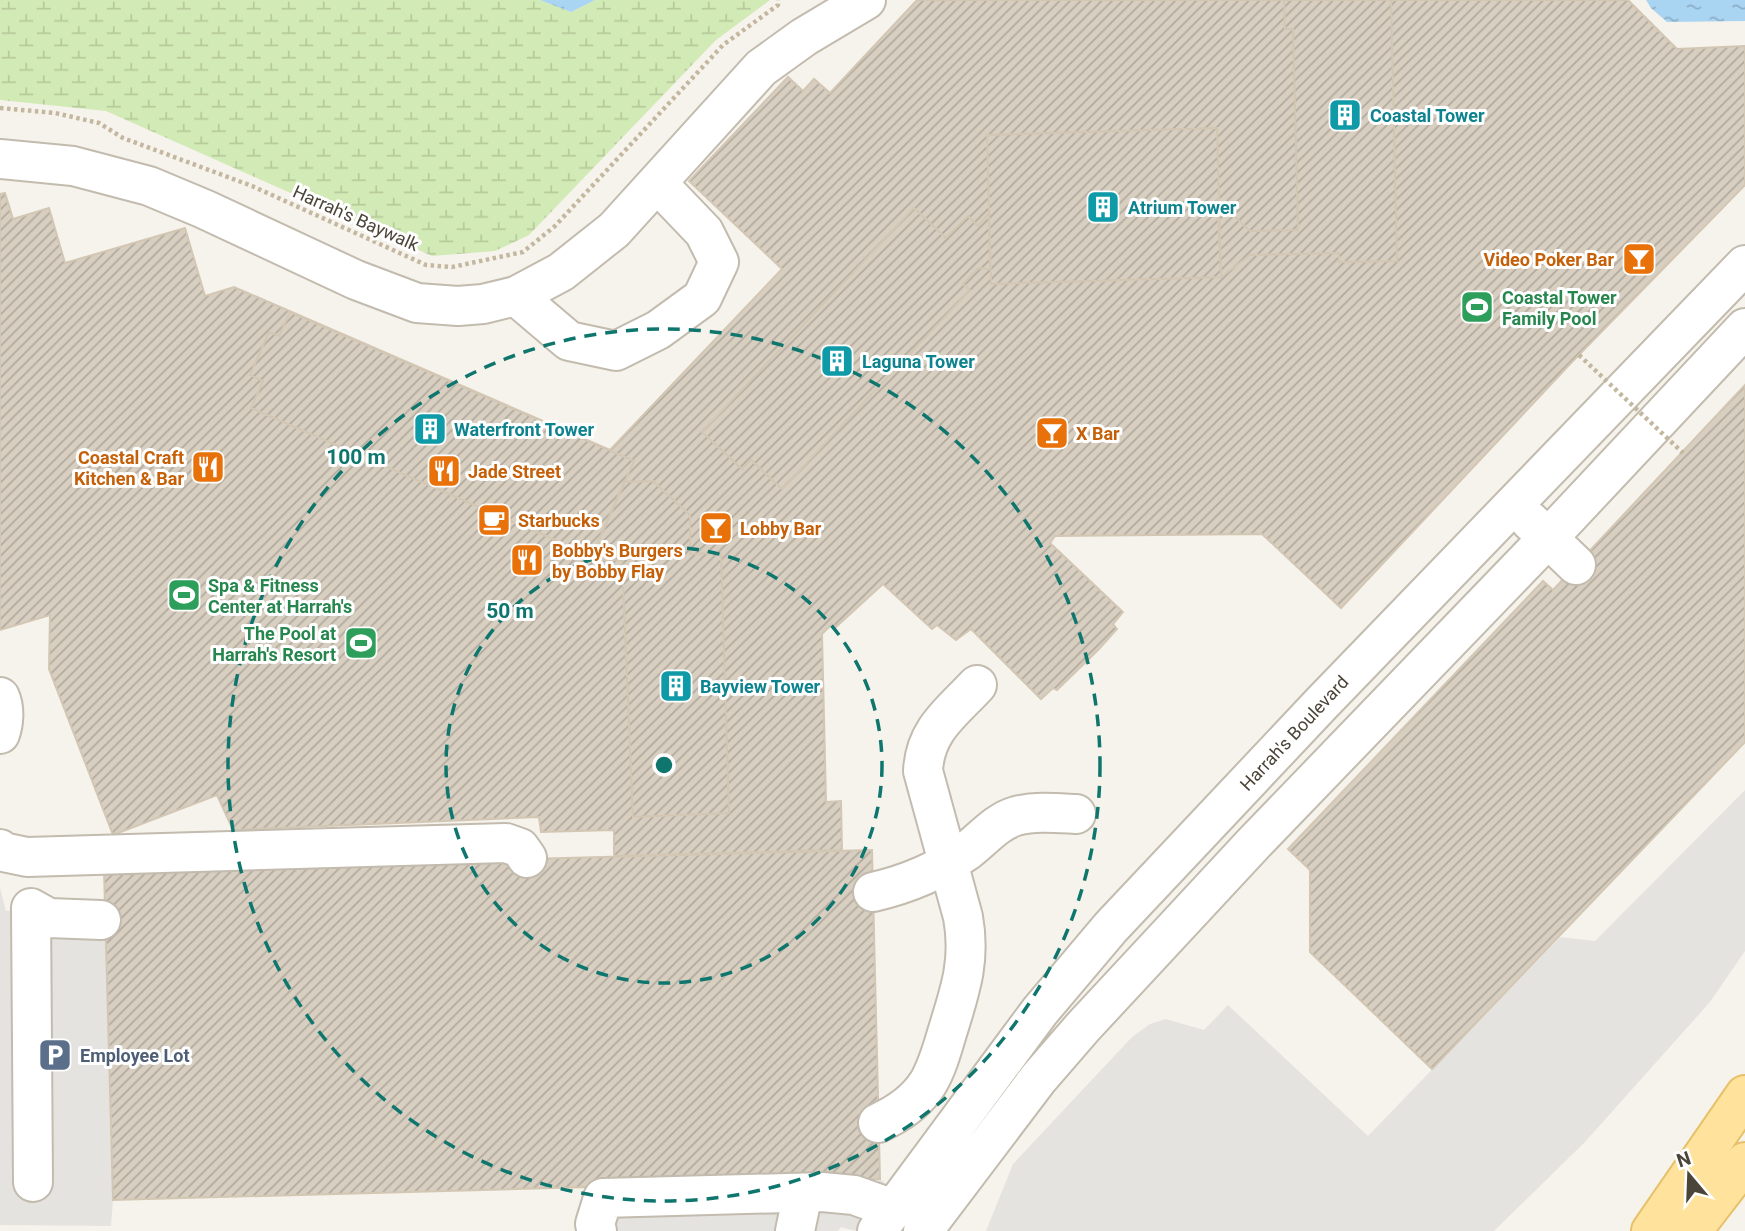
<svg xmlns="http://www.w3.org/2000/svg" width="1745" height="1231" font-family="Roboto,sans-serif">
  <defs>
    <pattern id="wetland-marsh" width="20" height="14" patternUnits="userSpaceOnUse" patternTransform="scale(1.75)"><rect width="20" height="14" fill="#d2eab5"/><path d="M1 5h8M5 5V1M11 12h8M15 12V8" fill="none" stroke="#b6ca9c"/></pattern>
    <pattern id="water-ripples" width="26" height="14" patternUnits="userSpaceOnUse" patternTransform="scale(1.75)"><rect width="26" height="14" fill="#a9d4f2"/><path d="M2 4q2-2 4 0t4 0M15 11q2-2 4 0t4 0" fill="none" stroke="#8caec5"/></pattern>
    <pattern id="building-hatch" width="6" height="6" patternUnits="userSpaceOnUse" patternTransform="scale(1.75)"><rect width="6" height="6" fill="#d8cfc1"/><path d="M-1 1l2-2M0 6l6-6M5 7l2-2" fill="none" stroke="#b1aa9e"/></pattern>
  </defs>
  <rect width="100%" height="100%" fill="#f6f3ec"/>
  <!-- wetland -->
  <path fill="url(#wetland-marsh)" d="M0 0H540L571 12 595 0H770L716 40 529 235 495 251 432 256 106 111 0 100Z"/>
  <!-- parking -->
  <path fill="#e5e3e0" d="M1745 790V951L1710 1002 1585 1142 1494 1231H986L1013 1164 1132 1037 1150 1024 1166 1019 1204 1030 1228 1005 1368 1136 1560 937 1595 941Z
    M0 888 6 911 105 908 113 1200 111 1226 0 1225Z
    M880 1179 890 1187 855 1231 841 1227 838 1231H579L596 1192Z"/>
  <!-- water -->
  <path fill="url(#water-ripples)" d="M540 0H595L571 12Z
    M1646 0H1745V21L1667 22 1651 8Z"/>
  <!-- building -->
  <path fill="url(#building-hatch)" stroke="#d3c7b4" stroke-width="2" d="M917 0H1628L1677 49 1745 46V185L1572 362 1341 608 1262 534 1055 536 1050 543 1123 612 1113 624 1117 629 1099 649 1057 690 1053 688 1041 699 971 629 956 640 937 625 932 629 883 584 836 627 832 624 822 634 826 802 841 801 842 850 614 856V830L541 832 539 817 233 830 217 795 113 835 49 669 50 615 0 630V194L5 193 13 219 49 208 65 263 185 228 205 296 234 287 610 450 782 269 689 181 788 77 803 91 814 79 830 93Z
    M1284 0H1391L1397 261 1339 262V253L1250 255 1221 277 1217 200 1250 231 1298 230 1293 29H1285Z
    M1217 128 1221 277 991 284 987 135Z
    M914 208 946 238 968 216 978 226 989 213 990 269 978 268 963 284 970 290 782 489 751 460 742 469 702 432Z
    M290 312 634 461 592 556 251 408 263 381 250 375 269 332 279 336Z
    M1745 385V742L1432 1069 1310 952V870L1288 849 1543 581 1553 590Z
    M653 481 690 515V554L721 553 729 813 633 817 622 560H603L592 556 624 482Z
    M872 850 880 1179 113 1200 104 870Z"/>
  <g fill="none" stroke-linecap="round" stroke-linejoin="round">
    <defs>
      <path id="minor" d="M0 159 73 166 149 186 204 209 356 280 417 303 458 306 483 304 516 296 561 272 614 230 761 68 804 37 866 0
        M516 296 569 341 616 351 658 330 702 298 719 262 704 232 657 183
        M1530 521 1576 565
        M0 697C5 708 4 723 0 734
        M0 849 3 852 27 857 506 843 520 848 527 858
        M873 892C908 884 937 872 967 851 983 839 996 822 1016 816 1035 811 1056 813 1076 814
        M31 908 33 1182
        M31 908 49 918 101 920
        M878 1123C898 1114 916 1102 928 1083 937 1068 942 1050 947 1033 960 991 971 961 963 917L923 771C925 730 951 713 977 685
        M597 1231 595 1224 603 1198 822 1192 854 1195 893 1209
        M795 1231 803 1193
        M877 1231 1040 1011 1111 927 1321 704 1745 265
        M923 1231 1038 1079 1083 1027 1254 843 1548 538 1745 328"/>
      <path id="major" d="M1651 1231 1745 1095
        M1692 1231 1745 1162"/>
    </defs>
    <!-- minor casing -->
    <use href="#minor" stroke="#c2bbae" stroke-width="42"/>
    <!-- major casing -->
    <use href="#major" stroke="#e6c16a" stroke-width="42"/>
    <!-- path -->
    <path stroke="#c4b79f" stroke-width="4.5" stroke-dasharray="3.5 3.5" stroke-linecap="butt" d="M0 108 55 113 99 123 123 138 252 186 426 265 452 267 523 252 555 226 723 45 778 5V0"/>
    <!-- minor -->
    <use href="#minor" stroke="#fff" stroke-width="38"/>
    <!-- major -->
    <use href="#major" stroke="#ffe39c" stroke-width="38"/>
    <!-- path-bridge -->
    <path stroke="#c4b79f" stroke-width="4.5" stroke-dasharray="3.5 3.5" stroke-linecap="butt" d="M1579 355 1683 453"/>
  </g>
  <!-- distance rings -->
  <g fill="none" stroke="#0f766e" stroke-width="3.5" stroke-dasharray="12 9">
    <circle cx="664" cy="765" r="218"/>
    <circle cx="664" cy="765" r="436"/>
  </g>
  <!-- icons -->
  <defs>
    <symbol id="building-square" viewBox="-11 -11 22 22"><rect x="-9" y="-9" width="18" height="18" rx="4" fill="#0f9aa8" stroke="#fff"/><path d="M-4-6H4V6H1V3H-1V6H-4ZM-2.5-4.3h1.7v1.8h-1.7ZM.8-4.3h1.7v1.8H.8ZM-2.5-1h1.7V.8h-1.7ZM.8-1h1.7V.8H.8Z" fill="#fff"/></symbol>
    <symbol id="bar-square" viewBox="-11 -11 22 22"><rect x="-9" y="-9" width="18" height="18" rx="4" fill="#e8710a" stroke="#fff"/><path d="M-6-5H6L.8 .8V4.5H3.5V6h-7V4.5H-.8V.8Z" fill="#fff"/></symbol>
    <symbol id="stadium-square" viewBox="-11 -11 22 22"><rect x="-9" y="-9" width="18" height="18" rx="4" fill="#2e9e5b" stroke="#fff"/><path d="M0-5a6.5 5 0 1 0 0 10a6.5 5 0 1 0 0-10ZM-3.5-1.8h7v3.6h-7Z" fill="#fff"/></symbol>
    <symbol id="restaurant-square" viewBox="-11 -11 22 22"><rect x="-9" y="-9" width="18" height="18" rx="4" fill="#e8710a" stroke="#fff"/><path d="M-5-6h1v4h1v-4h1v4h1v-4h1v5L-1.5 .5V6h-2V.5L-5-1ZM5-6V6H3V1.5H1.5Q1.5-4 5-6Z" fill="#fff"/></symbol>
    <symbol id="cafe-square" viewBox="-11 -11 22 22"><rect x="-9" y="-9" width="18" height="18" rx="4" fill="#e8710a" stroke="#fff"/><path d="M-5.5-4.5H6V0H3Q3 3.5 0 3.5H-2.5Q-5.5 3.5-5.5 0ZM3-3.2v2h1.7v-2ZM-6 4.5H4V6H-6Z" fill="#fff"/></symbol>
    <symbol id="parking-square" viewBox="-11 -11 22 22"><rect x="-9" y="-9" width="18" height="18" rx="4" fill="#5c6f8a" stroke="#fff"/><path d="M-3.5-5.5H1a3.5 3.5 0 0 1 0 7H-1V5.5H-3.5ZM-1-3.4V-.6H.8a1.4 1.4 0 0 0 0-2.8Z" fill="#fff"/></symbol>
  </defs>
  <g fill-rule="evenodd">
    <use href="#building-square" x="1326" y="96" width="38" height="38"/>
    <use href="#building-square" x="1084" y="188" width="38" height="38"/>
    <use href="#bar-square" x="1620" y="240" width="38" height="38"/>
    <use href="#stadium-square" x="1458" y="288" width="38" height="38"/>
    <use href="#building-square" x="818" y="342" width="38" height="38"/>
    <use href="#building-square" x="411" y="410" width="38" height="38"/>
    <use href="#bar-square" x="1033" y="414" width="38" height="38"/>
    <use href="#restaurant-square" x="189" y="448" width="38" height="38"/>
    <use href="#restaurant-square" x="425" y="452" width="38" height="38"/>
    <use href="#cafe-square" x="475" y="501" width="38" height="38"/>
    <use href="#bar-square" x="697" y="509" width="38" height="38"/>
    <use href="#restaurant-square" x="508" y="541" width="38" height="38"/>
    <use href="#stadium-square" x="165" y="576" width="38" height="38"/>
    <use href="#stadium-square" x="342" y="624" width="38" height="38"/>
    <use href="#building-square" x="657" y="667" width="38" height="38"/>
    <use href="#parking-square" x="36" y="1036" width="38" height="38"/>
  </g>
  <g text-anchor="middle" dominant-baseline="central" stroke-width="6" stroke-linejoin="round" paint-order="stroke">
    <!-- culture labels -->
    <g font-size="18" font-weight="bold" fill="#0d838f" stroke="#fff" text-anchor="start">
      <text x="1370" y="115">Coastal Tower</text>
      <text x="1128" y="207">Atrium Tower</text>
      <text x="862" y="361">Laguna Tower</text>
      <text x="454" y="429">Waterfront Tower</text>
      <text x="700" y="686">Bayview Tower</text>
    </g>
    <!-- street labels -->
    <g font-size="18" fill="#4b4439" stroke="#fff">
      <text transform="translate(356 218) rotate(24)">Harrah's Baywalk</text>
      <text transform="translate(1294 733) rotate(-47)">Harrah's Boulevard</text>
    </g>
    <!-- food labels -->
    <g font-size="18" font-weight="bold" fill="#c56008" stroke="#fff" text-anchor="start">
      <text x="1614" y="259" text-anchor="end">Video Poker Bar</text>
      <text x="1076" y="433">X Bar</text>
      <text x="184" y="457" text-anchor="end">Coastal Craft<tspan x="184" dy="21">Kitchen &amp; Bar</tspan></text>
      <text x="468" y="471">Jade Street</text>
      <text x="518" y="520">Starbucks</text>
      <text x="740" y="528">Lobby Bar</text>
      <text x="552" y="550">Bobby's Burgers<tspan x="552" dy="21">by Bobby Flay</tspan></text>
    </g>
    <!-- leisure labels -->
    <g font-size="18" font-weight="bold" fill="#27864d" stroke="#fff" text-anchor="start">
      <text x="1502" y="297">Coastal Tower<tspan x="1502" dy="21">Family Pool</tspan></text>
      <text x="208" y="585">Spa &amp; Fitness<tspan x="208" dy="21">Center at Harrah's</tspan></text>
      <text x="336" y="633" text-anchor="end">The Pool at<tspan x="336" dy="21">Harrah's Resort</tspan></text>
    </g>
    <!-- service labels -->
    <g font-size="18" font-weight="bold" fill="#4e5e75" stroke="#fff" text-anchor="start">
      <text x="80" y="1055">Employee Lot</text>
    </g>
  </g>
  <circle cx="664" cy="765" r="10" fill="#0f766e" stroke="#fff" stroke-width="3.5"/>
  <g font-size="21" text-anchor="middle" font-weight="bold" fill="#0f766e" stroke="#fff" stroke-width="6" stroke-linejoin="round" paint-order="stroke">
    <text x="356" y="464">100 m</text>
    <text x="510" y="618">50 m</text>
  </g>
  <!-- north arrow -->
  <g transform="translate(1689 1175) rotate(341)" stroke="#ffffff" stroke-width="5" paint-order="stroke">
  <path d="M0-5L12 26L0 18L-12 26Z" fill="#4b4439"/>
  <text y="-10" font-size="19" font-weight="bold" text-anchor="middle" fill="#4b4439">N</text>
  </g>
</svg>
